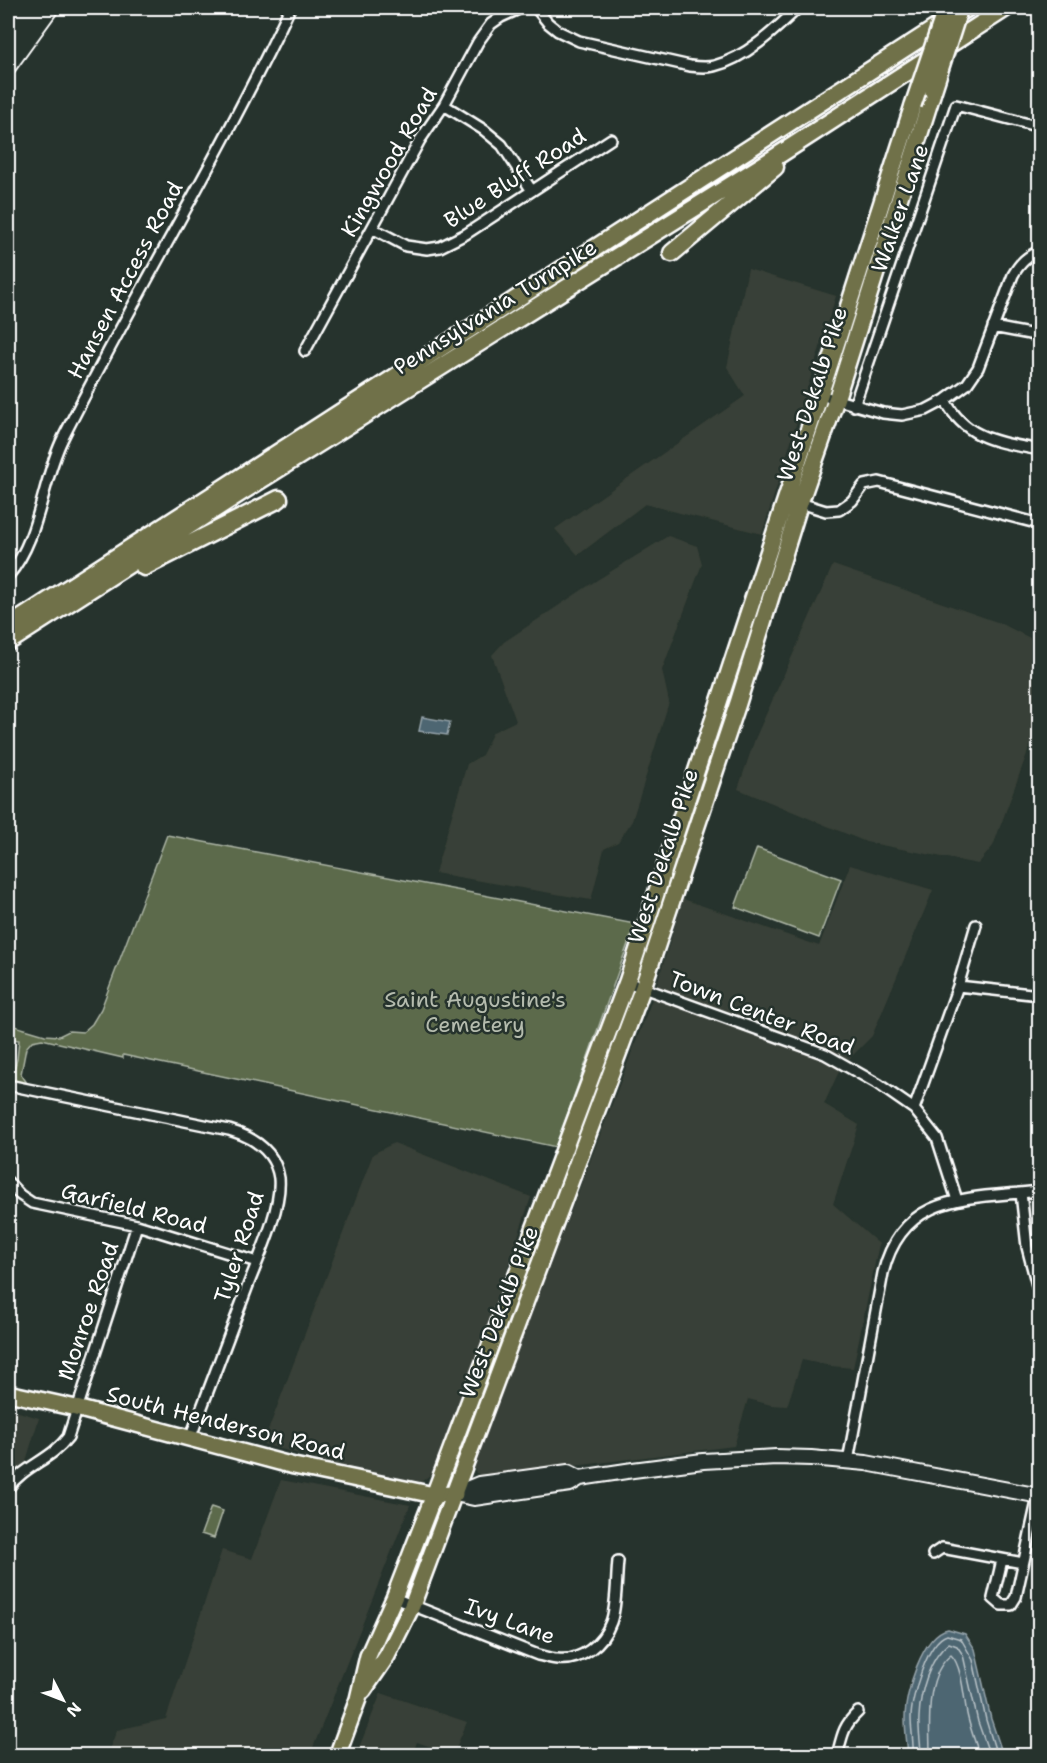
<svg xmlns="http://www.w3.org/2000/svg" width="1047" height="1763" font-family="'Shantell Sans',sans-serif">
  <rect width="100%" height="100%" fill="#26332d"/>
  <filter id="ink" filterUnits="userSpaceOnUse"><feTurbulence type="fractalNoise" baseFrequency=".0167" numOctaves="2"/><feDisplacementMap in="SourceGraphic" scale="12" xChannelSelector="R" yChannelSelector="G"/><feConvolveMatrix kernelMatrix="1 2 1 2 8 2 1 2 1" color-interpolation-filters="sRGB"/></filter>
  <g filter="url(#ink)">
    <!-- built -->
    <path fill="#394037" d="M748 269 836 296 762 534 645 504 578 555 555 529 745 396 727 367Z
      M668 536 697 546 702 564 662 670 669 702 632 821 618 842 604 849 591 900 435 873 467 764 482 755 493 732 516 721 492 655 504 642 594 582Z
      M833 565 1000 623 1038 642 1040 647 1039 721 993 846 978 864 866 842 738 789 755 739Z
      M850 865 933 890 872 1036 841 1067 824 1104 859 1125 833 1204 879 1244 853 1368 831 1366 802 1360 787 1406 771 1405 748 1399 734 1446 484 1477 476 1473 473 1466 653 997 683 899 819 946Z
      M394 1143 531 1197 491 1318 434 1472 421 1482 356 1470 263 1444 373 1154Z
      M8 1409 39 1418 23 1471 8 1505Z
      M281 1480 410 1505 310 1755H107L117 1730 166 1719 222 1550 252 1559Z
      M381 1693 467 1722 453 1755 417 1742 412 1755H356Z"/>
    <!-- green -->
    <path fill="#5b6b4c" stroke="#adb5a6" stroke-width="1.5" d="M167 835 635 924 556 1147 123 1055V1058L42 1039 32 1041 26 1048 21 1074 27 1083 11 1080 17 1059 19 1040 8 1038V1024L45 1035 59 1036 69 1031 83 1032 92 1024 101 1009Z
      M757 848 841 879 819 938 735 907Z
      M211 1507 223 1511 214 1538 201 1534Z"/>
    <!-- water -->
    <path fill="#4e6672" stroke="#95a3aa" stroke-width="1.5" d="M422 717 450 722 447 735 419 731Z
      M948 1629 965 1634 975 1649 991 1719 1003 1755H908C907 1743 905 1730 905 1718 905 1694 922 1634 948 1629Z"/>
    <g fill="none" stroke-linecap="round" stroke-linejoin="round">
      <!-- shore -->
      <path stroke="#b8c2c7" stroke-width="1.5" d="M913 1756C914 1743 911 1731 911 1718 911 1698 927 1641 947 1635L961 1639 973 1660 986 1720 997 1756
        M921 1756C921 1743 918 1730 919 1717 920 1693 929 1658 949 1643L957 1646 963 1655 978 1722 990 1756
        M930 1756C930 1725 924 1676 951 1655 962 1665 964 1699 967 1714 970 1728 975 1742 980 1756"/>
      <defs>
        <path id="minor" d="M536 8 548 23 558 31 579 41 690 66C698 67 706 68 714 66 746 58 775 30 798 8
          M444 105 484 130 502 145 532 191
          M372 228 406 246 427 249 440 247 466 234 611 139
          M993 327 1040 336
          M305 351 420 140 444 105 478 42 491 24 501 17 521 8
          M820 395 883 413 902 415 926 410 945 400 967 384 978 368 1013 275C1020 263 1027 256 1040 251
          M945 400C966 440 999 442 1040 450
          M854 406 956 105 1040 127
          M800 503 826 511 839 510 852 501 864 485 879 482 1040 524
          M8 576C41 537 41 482 63 438 136 293 221 154 290 8
          M627 982 825 1054 878 1084 914 1109 937 1138 957 1200
          M958 986 976 925
          M8 1085 229 1130C253 1137 275 1151 279 1178 282 1208 258 1259 247 1288 228 1338 209 1388 190 1439
          M914 1109 958 986 1040 995
          M8 1182 20 1195 32 1203 137 1225 257 1262
          M1021 1193 1027 1247 1040 1297
          M848 1461 883 1273C903 1191 971 1199 1040 1191
          M8 1488C25 1465 51 1460 68 1437L137 1225
          M933 1554 942 1548 1023 1563
          M1002 1560 993 1598 1001 1605H1011L1016 1597 1040 1488
          M394 1598 538 1655C544 1656 551 1659 557 1659 581 1662 603 1644 611 1622 617 1606 616 1579 618 1561
          M837 1756C842 1736 843 1726 858 1712"/>
        <path id="secondary" d="M455 1494 474 1498 570 1484 580 1478 633 1470 703 1461 776 1457 811 1458 866 1463 1040 1496
          M455 1494 479 1484 568 1472 580 1478"/>
        <path id="primary" d="M8 1393 76 1408 294 1466 434 1495 455 1494"/>
        <path id="trunk" d="M363 1691 387 1656 412 1606 643 987 738 703 800 503 836 400 933 92
          M337 1756 358 1699 368 1656 394 1598 434 1495 627 982 820 395 913 105"/>
        <path id="motorway" d="M672 253 775 167
          M144 567 279 499
          M8 627 967 8
          M8 642 243 491 771 160 1006 8"/>
      </defs>
      <!-- minor casing -->
      <use href="#minor" stroke="#fff" stroke-width="14"/>
      <!-- secondary casing -->
      <use href="#secondary" stroke="#fff" stroke-width="18"/>
      <!-- primary casing -->
      <use href="#primary" stroke="#fff" stroke-width="20"/>
      <!-- trunk casing -->
      <use href="#trunk" stroke="#fff" stroke-width="20"/>
      <!-- motorway casing -->
      <use href="#motorway" stroke="#fff" stroke-width="21"/>
      <!-- minor -->
      <use href="#minor" stroke="#26332d" stroke-width="9"/>
      <!-- secondary -->
      <use href="#secondary" stroke="#26332d" stroke-width="14"/>
      <!-- primary -->
      <use href="#primary" stroke="#6f714a" stroke-width="15"/>
      <!-- trunk -->
      <use href="#trunk" stroke="#6f714a" stroke-width="15"/>
      <!-- motorway -->
      <use href="#motorway" stroke="#6f714a" stroke-width="16"/>
      <!-- rail -->
      <path stroke="#fff" stroke-width="2" d="M8 81 61 8"/>
      <defs>
        <path id="trunk-bridge" d="M933 92 960 8
          M913 105 946 8"/>
      </defs>
      <!-- trunk-bridge casing -->
      <use href="#trunk-bridge" stroke="#fff" stroke-width="20" stroke-linecap="butt"/>
      <!-- trunk-bridge -->
      <use href="#trunk-bridge" stroke="#6f714a" stroke-width="15"/>
    </g>
  </g>
  <g text-anchor="middle" dominant-baseline="central" stroke-width="5" stroke-linejoin="round" paint-order="stroke">
    <!-- street labels -->
    <g font-size="22" fill="#fff" stroke="#26332d">
      <text transform="translate(389 162) rotate(-60)">Kingwood Road</text>
      <text transform="translate(515 178) rotate(-33)">Blue Bluff Road</text>
      <text transform="translate(900 208) rotate(-71)">Walker Lane</text>
      <text transform="translate(125 280) rotate(-62)">Hansen Access Road</text>
      <text transform="translate(495 307) rotate(-32)">Pennsylvania Turnpike</text>
      <text transform="translate(812 394) rotate(-72)">West Dekalb Pike</text>
      <text transform="translate(663 856) rotate(-72)">West Dekalb Pike</text>
      <text transform="translate(762 1013) rotate(21)">Town Center Road</text>
      <text transform="translate(134 1208) rotate(14)">Garfield Road</text>
      <text transform="translate(239 1247) rotate(-72)">Tyler Road</text>
      <text transform="translate(88 1311) rotate(-71)">Monroe Road</text>
      <text transform="translate(499 1312) rotate(-69)">West Dekalb Pike</text>
      <text transform="translate(226 1423) rotate(14)">South Henderson Road</text>
      <text transform="translate(510 1621) rotate(20)">Ivy Lane</text>
    </g>
    <!-- park labels -->
    <g font-size="22" fill="#b5bcae" stroke="#26332d">
      <text x="475" y="999">Saint Augustine's<tspan x="475" dy="25">Cemetery</tspan></text>
    </g>
  </g>
  <!-- margin -->
  <rect width="1047" height="1763" fill="none" stroke="#26332d" stroke-width="30"/>
  <rect x="15" y="15" width="1017" height="1733" fill="none" stroke="#fff" stroke-width="2" filter="url(#ink)"/>
  <!-- north arrow -->
  <g transform="translate(63 1700) rotate(132)" stroke="#26332d" stroke-width="4.5" paint-order="stroke">
  <path d="M0-4.5L10 22L0 15L-10 22Z" fill="#ffffff"/>
  <text y="-9" font-size="16" font-weight="bold" text-anchor="middle" fill="#ffffff">N</text>
  </g>
</svg>
